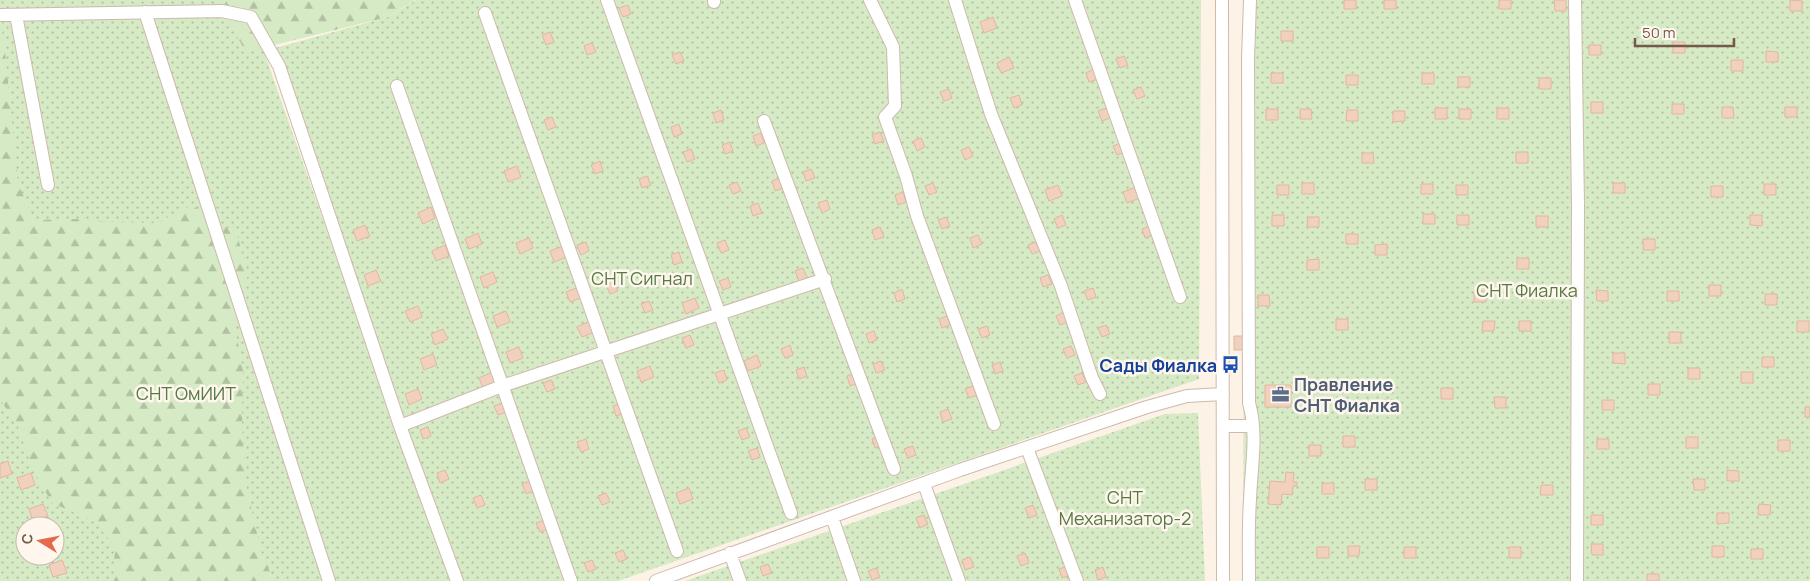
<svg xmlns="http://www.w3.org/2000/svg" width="1810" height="581" font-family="Manrope,sans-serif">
  <defs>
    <pattern id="grass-dots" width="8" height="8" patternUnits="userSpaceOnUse" patternTransform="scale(1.25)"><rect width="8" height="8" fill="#d5eac5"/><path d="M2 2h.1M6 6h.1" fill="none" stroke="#b1c1a2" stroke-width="1.8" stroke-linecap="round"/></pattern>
    <pattern id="forest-firs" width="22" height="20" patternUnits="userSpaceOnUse" patternTransform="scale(1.25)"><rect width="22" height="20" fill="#d5eac5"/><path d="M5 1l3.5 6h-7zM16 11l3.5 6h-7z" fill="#b1c1a2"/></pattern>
  </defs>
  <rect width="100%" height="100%" fill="#fcf3e6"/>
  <!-- grass -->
  <path fill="url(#grass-dots)" fill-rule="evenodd" d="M0 0H224L264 52 450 581H0ZM25 526H55V556H25Z
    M416 0H1201L1199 379 618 581H453L268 50 388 17Z
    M1245 0H1810V581H1243Z
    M1198 413 1205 581H685L1165 414Z"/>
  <!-- forest -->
  <path fill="url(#forest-firs)" d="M0 0 18 183 34 220 78 219 112 222 157 223 192 205 237 234 248 275 234 321 243 371 242 426 247 489 261 551 274 581H113L115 547 94 521 52 503 33 470 18 427 0 399Z
    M216 0H415L388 17 246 52Z"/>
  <!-- building -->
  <path fill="#f1d1be" stroke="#e4b69f" d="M1344 0H1356V9H1344Z
    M1384 0H1396V9H1384Z
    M1499 0H1511V9H1499Z
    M1554 0H1566V11H1555Z
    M1790 0 1802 1V11H1790Z
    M628 5 631 14 623 17 619 8Z
    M993 17 997 28 984 33 980 22Z
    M1281 31H1293V41H1281Z
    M550 32 554 42 546 45 542 35Z
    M1673 42H1685V53H1673Z
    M592 43 596 52 587 55 584 46Z
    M1589 45H1601V55H1589Z
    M1766 51 1778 52V62H1766Z
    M680 52 684 61 676 64 672 55Z
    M1124 56 1128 65 1120 68 1116 59Z
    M1009 57 1014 68 1001 73 997 63Z
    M1731 60H1743V71H1731Z
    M1094 69 1098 79 1089 82 1086 73Z
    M1271 73H1283V83H1271Z
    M1422 73H1434V84H1422Z
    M1346 75H1358V85H1346Z
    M1458 77H1470V87H1458Z
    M1539 78H1551V89H1539Z
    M1141 87 1145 96 1137 99 1133 90Z
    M949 89 952 98 944 101 940 92Z
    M1019 95 1022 105 1014 108 1010 98Z
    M1591 102H1603V113H1591Z
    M1672 104H1684V114H1672Z
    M1722 107H1733L1734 118H1722Z
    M1785 107H1797V117H1785Z
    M1107 108 1110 118 1102 121 1098 111Z
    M1435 108H1447V119H1435Z
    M1497 108H1509V119H1497Z
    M1266 109H1278V120H1266Z
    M1300 109H1311L1312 119H1300Z
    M1459 109H1471V119H1459Z
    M721 110 724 120 716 123 713 113Z
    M1347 110H1358V121H1346Z
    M1393 111H1405V121L1393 122Z
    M552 117 556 127 548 130 544 120Z
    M679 124 682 134 674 137 671 127Z
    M880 132 884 141 875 144 872 135Z
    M761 133 764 143 756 146 753 136Z
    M921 138 925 147 917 151 913 141Z
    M730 142 733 151 725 154 722 145Z
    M1121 143 1125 152 1117 155 1113 146Z
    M969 147 973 156 965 160 961 150Z
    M691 149 695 159 687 162 683 152Z
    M1516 152H1528V163H1516Z
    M1362 153H1373L1374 163H1362Z
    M600 161 603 171 595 174 591 165Z
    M517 166 521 177 508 182 504 171Z
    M811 169 815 178 806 181 803 172Z
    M647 176 651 185 642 188 639 179Z
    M780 178 783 188 775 191 772 181Z
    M737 182 741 191 733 194 729 185Z
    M933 183 937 192 929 195 925 186Z
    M1302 183H1314V194H1302Z
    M1613 183H1625V193H1613Z
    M1421 184H1433V194H1421Z
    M1764 184H1776V195H1764Z
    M1058 185 1062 196 1049 201 1045 190Z
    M1277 185H1289V195H1277Z
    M1456 185H1468V195H1456Z
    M1711 186H1723V197H1711Z
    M1136 187 1140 198 1127 203 1123 192Z
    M903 192 906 202 898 205 895 195Z
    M827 200 830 209 822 213 818 203Z
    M758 203 762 213 753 216 750 206Z
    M431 207 435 218 423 224 418 213Z
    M1423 214H1435V224H1423Z
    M1062 215 1066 225 1058 228 1054 219Z
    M1272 215H1284V226H1272Z
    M1457 215H1469V225H1457Z
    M1750 215H1762V226L1750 225Z
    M1536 216H1548V227H1536Z
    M946 217 950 226 942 229 938 220Z
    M1308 217H1319V227H1307Z
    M365 225 370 236 357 241 353 230Z
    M1150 226 1153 235 1145 238 1142 229Z
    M880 227 884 237 875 240 872 230Z
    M478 233 482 244 469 249 465 239Z
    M1346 234H1358V244H1346Z
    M978 235 982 244 973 248 970 238Z
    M529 238 533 248 520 254 516 243Z
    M1643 239H1655V250H1643Z
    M725 240 729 250 721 253 717 243Z
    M586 242 589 251 581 255 577 245Z
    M1036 242 1040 251 1032 254 1028 245Z
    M1387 244V255H1375V245Z
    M445 245 449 256 436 261 432 251Z
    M563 246 567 257 554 262 550 251Z
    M679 252 682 262 674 265 671 255Z
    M1517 258H1529V269H1517Z
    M1319 259V270H1307V260Z
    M803 268 807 278 799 281 795 271Z
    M376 270 381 281 368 286 364 275Z
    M493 272 497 282 484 288 480 277Z
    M1048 275 1052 284 1043 287 1040 278Z
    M728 278 731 287 723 290 719 281Z
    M614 282 618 291 610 294 606 285Z
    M1709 285H1721V296H1709Z
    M579 287 583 297 570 302 566 292Z
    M1093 288 1096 297 1088 300 1084 291Z
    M902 289 905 299 897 302 894 293Z
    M1596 290 1608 291V301H1597Z
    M1474 291H1486V302H1474Z
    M1667 291H1679V301H1667Z
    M1765 294H1777V305H1765Z
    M1258 295H1269L1270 306H1258Z
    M695 298 699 308 686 314 682 303Z
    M649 301 653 310 645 313 641 304Z
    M418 306 422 317 410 322 405 311Z
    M506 311 510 322 497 327 493 316Z
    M1064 312 1068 322 1060 325 1056 316Z
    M947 316 950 325 942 328 939 319Z
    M1336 319H1348V330H1336Z
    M590 321 595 332 582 337 577 327Z
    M1483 321H1495L1494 331H1482Z
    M1519 321H1531V331H1519Z
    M1797 321H1809V332H1797Z
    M1106 325 1110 334 1102 337 1098 328Z
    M987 326 990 335 982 338 978 329Z
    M443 329 448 339 435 345 431 334Z
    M874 331 877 340 869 343 866 334Z
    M1669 332H1681V343H1669Z
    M690 335 694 345 686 348 682 338Z
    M1234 336H1243V350H1234Z
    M790 345 793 355 785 358 781 349Z
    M1071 346 1075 355 1067 358 1063 349Z
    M519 347 523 358 510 363 506 352Z
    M1613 353H1625V364L1613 363Z
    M433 354 437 365 424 370 420 359Z
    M757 355 761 366 748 371 744 361Z
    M1762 357H1774V367H1762Z
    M881 361 885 370 876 373 873 364Z
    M1000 362 1003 371 995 374 992 365Z
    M650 366 654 377 641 382 637 371Z
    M804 367 807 376 799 379 796 370Z
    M1688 368H1700V379H1688Z
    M724 370 727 380 719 383 715 373Z
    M492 372 496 383 483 388 479 378Z
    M1741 372H1753V383H1741Z
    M855 373 859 383 850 386 847 376Z
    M1082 373 1086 382 1078 385 1074 376Z
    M551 380 555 389 547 392 543 383Z
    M1648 384H1660V395H1648Z
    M1265 385H1291V407H1265Z
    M973 386 977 395 969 398 965 389Z
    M1441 388H1453V399H1441Z
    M418 389 422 399 409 405 405 394Z
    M1494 397H1506V408H1495Z
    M1382 400H1394L1393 410H1381Z
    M1602 400H1614V410H1602Z
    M1344 401H1356V412H1344Z
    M502 403 506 412 498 415 494 406Z
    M621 403 625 413 616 416 613 406Z
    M1805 407H1810V417H1805Z
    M948 409 952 419 943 422 940 412Z
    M428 427 431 436 423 439 420 430Z
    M746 428 750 437 742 440 738 431Z
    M880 436 883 445 875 448 872 439Z
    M1343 436H1355V447H1343Z
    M1686 437H1698V448H1686Z
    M586 439 589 449 581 452 577 442Z
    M1597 439H1609V449H1597Z
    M1778 440H1790V451H1778Z
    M1309 445H1321V456H1309Z
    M913 446 916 455 908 458 904 449Z
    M757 448 760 457 752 460 748 451Z
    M8 461 12 474 0 478V464Z
    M445 470 449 479 440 483 437 473Z
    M1727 470 1739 471V481H1727Z
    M1286 472 1294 473 1293 482H1297V486H1293L1292 495 1282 494 1281 505 1268 504 1270 481 1285 482Z
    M31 473 35 485 21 490 17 478Z
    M1365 479H1377V490H1365Z
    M1693 479H1705V490H1694Z
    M530 481 534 491 526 494 522 484Z
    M1322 483H1334V494H1322Z
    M1541 485H1553V495H1540Z
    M689 488 693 499 680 504 676 493Z
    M606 493 610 502 602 505 598 496Z
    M481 495 485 505 477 508 473 498Z
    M43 504 48 516 33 521 29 509Z
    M1759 504 1771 505 1770 515H1758Z
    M1033 505 1037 515 1029 518 1025 508Z
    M1717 513H1729V523L1717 524Z
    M924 515 928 524 920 528 916 518Z
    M1591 515H1603V525H1591Z
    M545 520 548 529 540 532 536 523Z
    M1591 544H1603V555H1592Z
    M1348 546H1360L1359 556H1348Z
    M1712 546H1724V557H1712Z
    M1317 547H1329V558H1317Z
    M1404 547H1416V558H1404Z
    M1509 547H1521V558H1509Z
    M1751 549H1763V559H1751Z
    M623 550 627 559 619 562 615 553Z
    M1025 553 1029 563 1021 566 1017 556Z
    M970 557 974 567 965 570 962 560Z
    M62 560 67 573 53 577 49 565Z
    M592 560 596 569 588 572 584 563Z
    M768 564 772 573 763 576 760 567Z
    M1067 566 1070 575 1062 578 1059 569Z
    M1103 567 1106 577 1098 580 1095 570Z
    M876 568 880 577 872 580 868 571Z
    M1647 574H1659V581H1647Z"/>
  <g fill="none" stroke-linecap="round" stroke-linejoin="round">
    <defs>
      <path id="minor" d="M607 0 791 513
        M714 0V2
        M870 0 893 47 895 106 885 117 906 176 917 216 994 424
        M955 0 991 114 1061 286 1092 378 1100 394
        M1075 0 1180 297
        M1222 0 1223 581
        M1575 0 1578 205 1577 581
        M145 12 329 581
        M485 13 677 551
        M0 15 222 11 251 17 279 66 400 426 457 581
        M16 15 48 185
        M397 86 571 581
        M764 121 894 469
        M400 426 502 386 825 279
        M1224 426H1253
        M1027 448 1077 581
        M924 484 959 581
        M832 517 854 581
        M730 553 740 581
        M656 581 960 470 1147 407 1187 396 1223 394
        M1249 581C1249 554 1248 527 1250 500 1251 468 1258 434 1249 403L1248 60 1250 0"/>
    </defs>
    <!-- minor casing -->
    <use href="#minor" stroke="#cebaad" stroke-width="14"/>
    <!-- minor -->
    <use href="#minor" stroke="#fff" stroke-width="12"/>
  </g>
  <!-- icons -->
  <defs>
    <symbol id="bus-bare" viewBox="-9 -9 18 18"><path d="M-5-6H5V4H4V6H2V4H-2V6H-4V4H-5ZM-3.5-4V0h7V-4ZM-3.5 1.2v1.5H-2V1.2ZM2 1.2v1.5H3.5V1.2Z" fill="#1a4fb4" stroke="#fff7ed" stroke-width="2.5" paint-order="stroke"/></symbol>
    <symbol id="office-bare" viewBox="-9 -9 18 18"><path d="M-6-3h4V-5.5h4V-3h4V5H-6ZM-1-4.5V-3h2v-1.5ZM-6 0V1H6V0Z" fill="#5c6f8a" stroke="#fff7ed" stroke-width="2.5" paint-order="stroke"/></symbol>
  </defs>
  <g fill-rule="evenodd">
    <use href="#bus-bare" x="1218" y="352" width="25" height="25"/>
    <use href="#office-bare" x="1268" y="382" width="25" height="25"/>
  </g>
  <g text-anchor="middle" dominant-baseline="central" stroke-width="5" stroke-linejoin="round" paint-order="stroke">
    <!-- park labels -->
    <g font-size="18" fill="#557b43" stroke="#fff7ed">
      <text x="642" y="278">СНТ Сигнал</text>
      <text x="1527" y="290">СНТ Фиалка</text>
      <text x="186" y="393">СНТ ОмИИТ</text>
      <text x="1125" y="497">СНТ<tspan x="1125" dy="21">Механизатор-2</tspan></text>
    </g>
    <!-- transit labels -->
    <g font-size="18" font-weight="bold" fill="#164399" stroke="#fff7ed" text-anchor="end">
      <text x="1217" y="365">Сады Фиалка</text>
    </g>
    <!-- service labels -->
    <g font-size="18" font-weight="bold" fill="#4e5e75" stroke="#fff7ed" text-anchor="start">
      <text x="1294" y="384">Правление<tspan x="1294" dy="21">СНТ Фиалка</tspan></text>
    </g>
  </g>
  <!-- north arrow -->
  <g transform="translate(40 541) rotate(280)"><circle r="24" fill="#fff7ed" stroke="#c8b8ac"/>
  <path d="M0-4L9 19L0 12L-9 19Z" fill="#e4694d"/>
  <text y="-8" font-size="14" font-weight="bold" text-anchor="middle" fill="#75594b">С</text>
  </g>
  <!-- scale -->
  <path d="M1635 38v8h99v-8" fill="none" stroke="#75594b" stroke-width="2.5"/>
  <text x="1642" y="38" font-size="15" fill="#75594b" stroke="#fff7ed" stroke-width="4" paint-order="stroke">50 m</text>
</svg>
